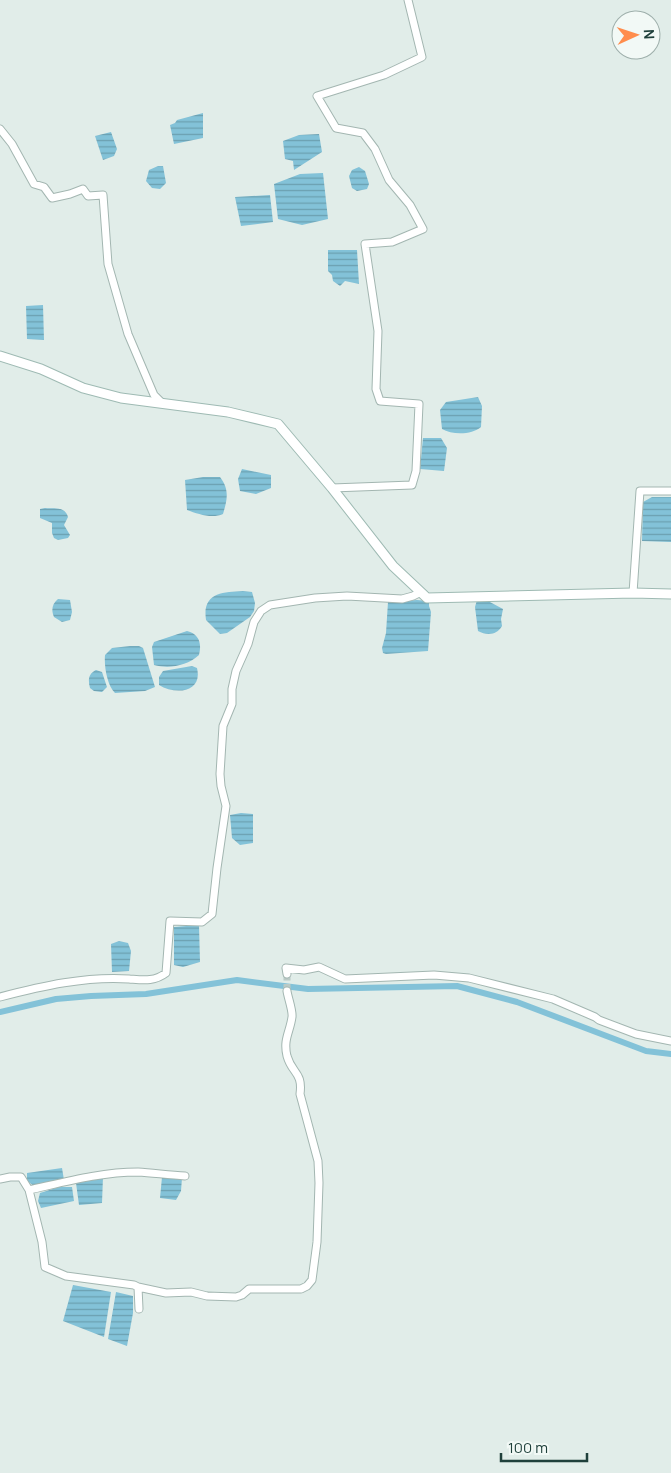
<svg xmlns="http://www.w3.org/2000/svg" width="671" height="1473" font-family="Manrope,sans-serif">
  <defs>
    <pattern id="water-rules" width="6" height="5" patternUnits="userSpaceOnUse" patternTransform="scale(1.25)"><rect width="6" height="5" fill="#83c2d8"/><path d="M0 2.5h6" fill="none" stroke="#6b9fb0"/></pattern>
  </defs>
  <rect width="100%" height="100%" fill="#e1ede9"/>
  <!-- water -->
  <path fill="url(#water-rules)" d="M203 113V138L174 144 170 125 175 123 177 120Z
    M111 132 117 149 114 156 103 160 95 136Z
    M319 134 322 152 294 170 293 161 285 159 283 141 299 135Z
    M158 166H163L166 183 160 189 152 188 146 181 149 170Z
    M359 167 365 171 369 184 367 189 357 191 352 188 349 176 352 170Z
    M323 173 328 219 302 225 278 219 274 184 300 174Z
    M270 195 273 222 241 226 235 197Z
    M328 250H357L359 284 345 281 340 286 333 281 332 275 328 271Z
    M43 305 44 340 27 339 26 306Z
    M478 397 482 406 481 427C472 435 452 435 442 429L440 410 446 402Z
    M423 438H441L447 448 444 471 420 469Z
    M242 469 271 475V488L256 494 240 491 238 479Z
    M203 477H220C230 490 227 500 223 514 212 519 198 514 187 510L185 480Z
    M652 497H671V542L642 541 643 502Z
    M45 508C54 509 65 506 68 517L64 525 70 535 68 538 58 540 54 538 52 533V523L40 518V509Z
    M243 591 252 592 255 603 254 611 250 617 227 633 220 634 206 620C202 593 222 592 243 591Z
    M58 599 70 600 72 612 70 620 62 622 54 617C51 610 52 604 58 599Z
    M417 600 429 601V606L431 612 428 651 386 654 383 653 382 648 386 633 388 602Z
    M477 600 488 601 503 609 501 619 502 626C497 635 487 636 478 631L475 607Z
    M187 631C199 634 202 643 199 655 187 666 169 669 154 665L152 647 154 642Z
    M130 646H139L143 648 155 687 145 691 115 693C107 685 104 666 105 655L112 648Z
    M192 666 197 668C203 693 175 695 159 685V677L163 671Z
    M96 670 102 672 107 687 102 692 94 691 90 688C88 680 88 674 96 670Z
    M241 813 253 814V843L240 845 232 838 230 815Z
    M199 925 200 962 183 967 174 965V927Z
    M119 941 128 943 131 951 129 971 112 972 111 944Z
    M62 1168 64 1180 34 1186 27 1181V1173Z
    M103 1177 102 1203 79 1205 76 1183Z
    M162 1177 182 1178 181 1191 176 1200 160 1198Z
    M59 1187H72L74 1201 41 1208 38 1201 40 1193Z
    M73 1285 111 1292 104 1337 63 1321Z
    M116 1292 133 1296V1313L127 1346 108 1339Z"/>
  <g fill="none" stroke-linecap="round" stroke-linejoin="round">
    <!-- canal -->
    <path stroke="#83c2d8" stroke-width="6" d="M0 1012 56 999 91 996 146 994 237 980 308 989 457 986 517 1002 646 1051 671 1054"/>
    <!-- street-tunnel -->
    <path stroke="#bacac6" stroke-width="7" stroke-dasharray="7 3.5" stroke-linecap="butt" d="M287 991V974"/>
    <defs>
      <path id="street" d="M0 129 12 144 34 184 44 187 52 198 70 194 83 189 88 196 103 195 108 264 128 334 154 395 162 403
        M332 488 412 485 416 471 419 404 380 401 376 389 378 331 365 244 392 242 423 229 410 205 389 180 375 149 363 133 336 128 317 96 384 75 422 57 408 0
        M633 593 640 491H671
        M287 974 286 968 304 970 319 967 345 979 434 975 469 978 553 999 595 1017 599 1020 636 1034 671 1041
        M0 997C42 986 86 976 129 979 143 980 154 982 166 973L170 921 202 922 212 914 217 868 226 806 221 786 220 774 223 726 232 704V689L236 671 248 644 254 622 261 611 270 605 315 598 347 596 402 599 413 596 421 592
        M0 1179 10 1177H21L29 1190C65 1182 101 1172 138 1172 153 1173 169 1175 185 1176
        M29 1190 42 1242 45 1267 66 1276 134 1285 138 1287 139 1309
        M138 1287 166 1293 191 1292 207 1296 236 1297 242 1295 249 1289H301L307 1286 312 1280 317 1242 319 1183 318 1161 300 1094C303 1072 292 1074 287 1056 283 1039 290 1032 292 1017 293 1011 288 998 287 991"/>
      <path id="secondary" d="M0 356 41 369 83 388 121 398 228 412 278 424 332 488 393 566 427 598 633 593 671 594"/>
    </defs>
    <!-- street casing -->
    <use href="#street" stroke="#a3b6b1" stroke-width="9"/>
    <!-- secondary casing -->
    <use href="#secondary" stroke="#9ebab3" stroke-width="11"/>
    <!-- street -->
    <use href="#street" stroke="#fff" stroke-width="7"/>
    <!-- secondary -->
    <use href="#secondary" stroke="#fff" stroke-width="9"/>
  </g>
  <!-- north arrow -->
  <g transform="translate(636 35) rotate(87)"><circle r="24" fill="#f2f9f6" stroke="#9eafab"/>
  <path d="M0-4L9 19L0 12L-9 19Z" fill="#ff8d4d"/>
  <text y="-8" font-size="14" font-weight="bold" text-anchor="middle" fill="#1f403b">N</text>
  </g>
  <!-- scale -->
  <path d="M501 1453v8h86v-8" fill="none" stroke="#1f403b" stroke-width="2.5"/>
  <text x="508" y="1453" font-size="15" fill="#1f403b" stroke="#f2f9f6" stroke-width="4" paint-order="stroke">100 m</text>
</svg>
